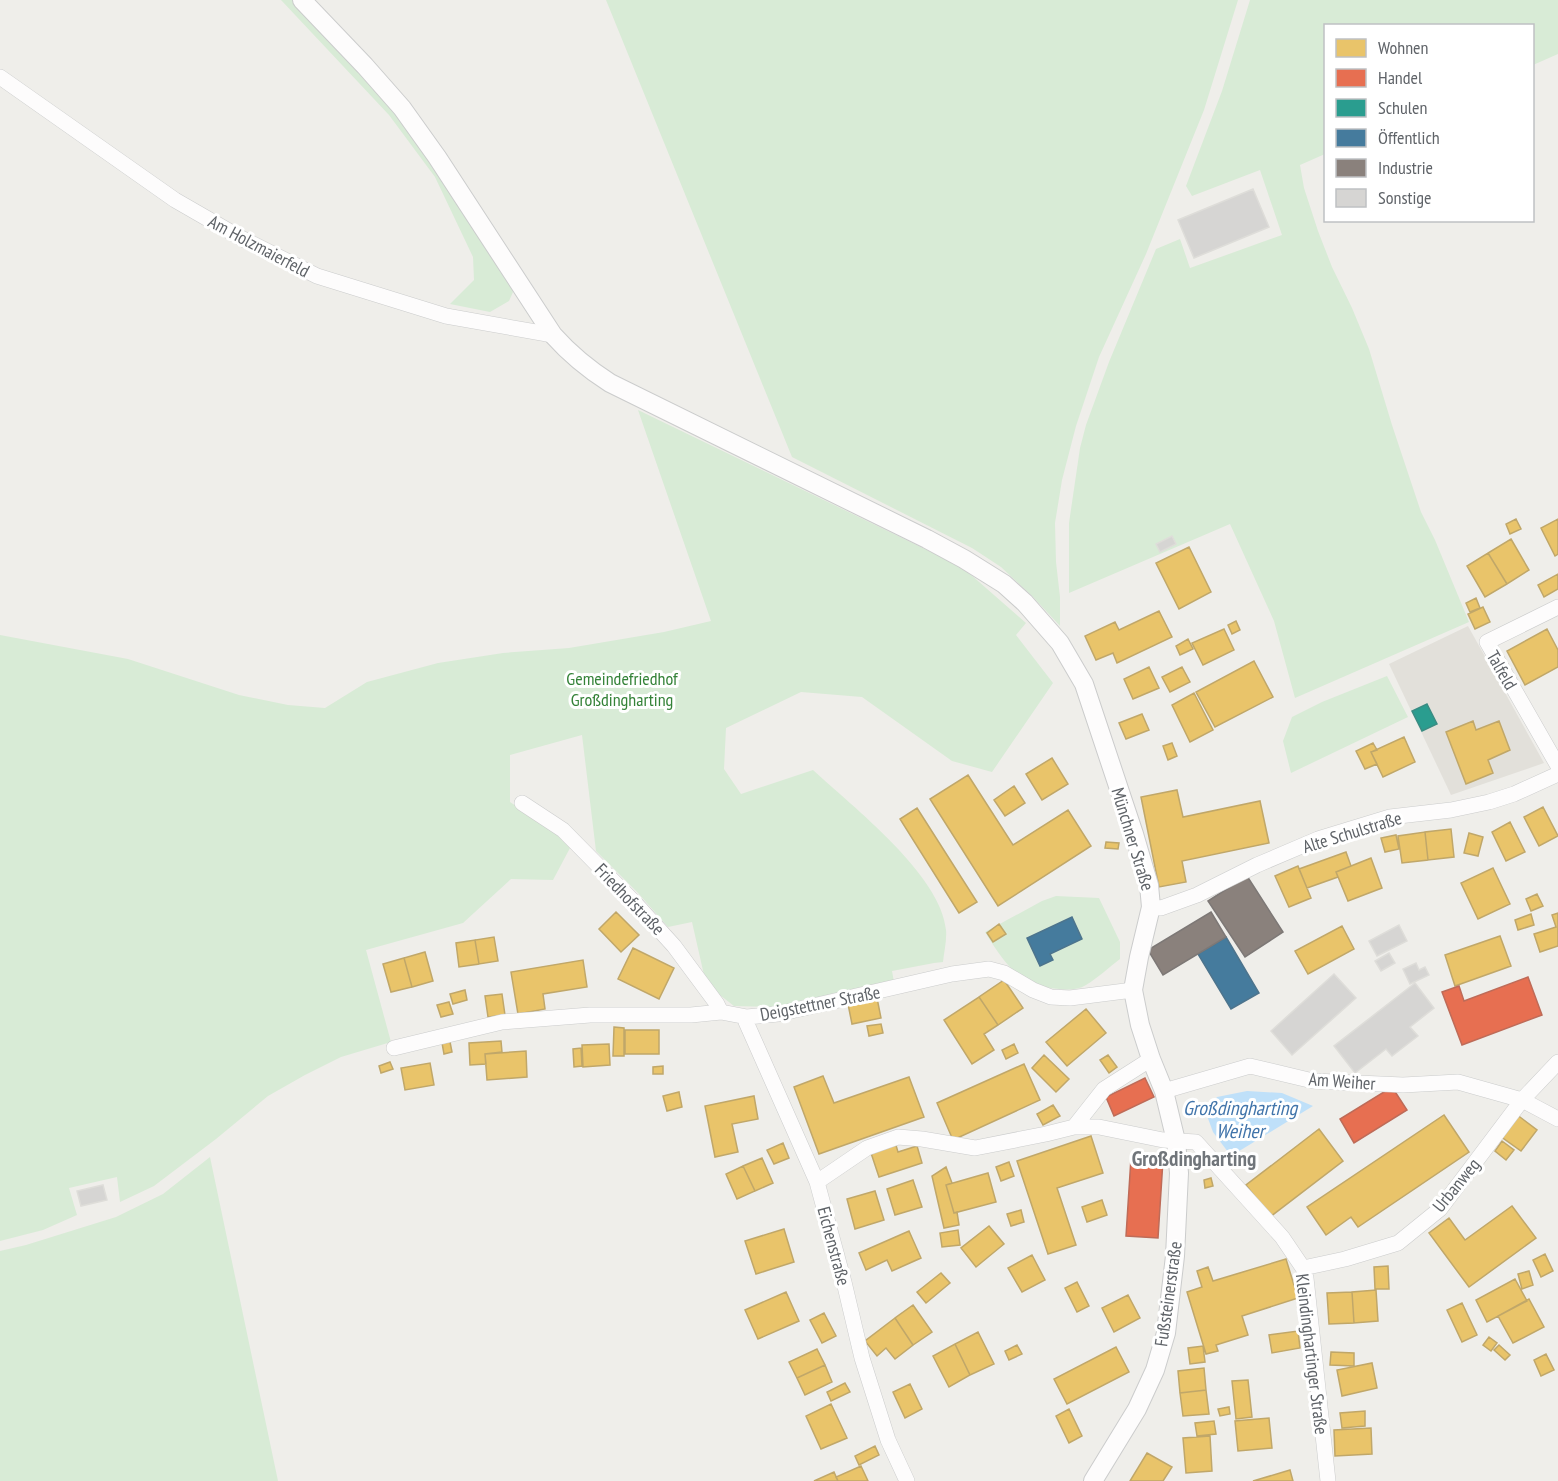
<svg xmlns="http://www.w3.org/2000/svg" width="1558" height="1481" font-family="'PT Sans Narrow',sans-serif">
  <rect width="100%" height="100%" fill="#efeeea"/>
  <!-- education -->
  <path fill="#e2e0da" d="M1468 626 1544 763 1451 795 1389 664Z"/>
  <!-- green -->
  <path fill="#d8ebd6" d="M281 0H294L397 112 508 277 513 292 509 301 490 312 450 304 474 280 473 257 435 177 389 115Z
    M606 0H1238L1204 110 1146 254 1099 357 1076 426 1062 480 1055 523 1056 562 1060 597V626L1033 597 1001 567 972 548 792 457Z
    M1250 0H1558V54L1533 65 1532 26H1326L1325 154 1300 165 1304 188 1318 231 1332 267 1352 308 1369 349 1392 425 1421 512 1435 540 1469 622 1295 698 1274 621 1230 524 1069 593V523L1080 448 1086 425 1109 362 1156 249 1180 239 1190 268 1282 235 1260 170 1192 196 1186 186 1222 91Z
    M638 410 962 567 1026 623 1016 635 1053 683 992 772 952 761 862 697 801 692 726 728 724 769 741 794 813 770C853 807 941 875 946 930 947 940 944 952 943 962L934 963 892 971 894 982 774 1007 734 1006 716 992 704 975 692 922 668 927 638 893 596 851 582 735 510 755V802L552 830 570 848 553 880 511 879 463 923 366 950 391 1042 341 1057 305 1075 268 1096 216 1139 154 1186 120 1202 117 1177 69 1188 77 1215 43 1230 0 1241V635L128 659 239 695 288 705 325 708 367 682 438 663 503 653 569 648 664 632 711 621Z
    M1387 676 1408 717 1291 773 1283 741 1292 717 1322 702Z
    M1056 896 1099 898 1120 942V959C1109 967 1098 978 1086 985 1078 990 1069 990 1059 989 1019 986 1005 964 985 932L1042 901Z
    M210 1157 278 1481H0V1251L26 1245 116 1217 163 1194Z"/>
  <!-- water -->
  <path fill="#bfe0f9" d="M1247 1091 1282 1093 1313 1106 1231 1156 1213 1132 1206 1113 1217 1097Z"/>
  <!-- homes -->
  <path fill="#e9c46a" stroke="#c0a769" stroke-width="1.5" d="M1516 519 1521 529 1510 534 1506 524Z
    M1558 519V554L1555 556 1541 528Z
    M1511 539 1529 570 1507 584 1488 553Z
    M1189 547 1211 592 1179 609 1156 563Z
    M1488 553 1507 584 1485 597 1467 566Z
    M1558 574V589L1544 597 1538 585Z
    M1476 598 1480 608 1470 612 1466 603Z
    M1483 607 1490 622 1475 629 1468 614Z
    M1159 611 1172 637 1117 663 1113 653 1096 660 1085 636 1115 622 1119 630Z
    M1236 621 1240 630 1232 634 1228 625Z
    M1224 629 1234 650 1203 665 1192 643Z
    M1547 629 1558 650V667L1525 685 1507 651Z
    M1188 639 1193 649 1180 655 1176 646Z
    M1254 661 1273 697 1215 727 1196 692Z
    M1149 667 1159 688 1133 699 1124 679Z
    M1182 667 1190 682 1170 692 1162 677Z
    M1194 693 1213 730 1190 742 1172 705Z
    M1142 714 1149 730 1126 739 1119 723Z
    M1473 721 1476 730 1499 721 1510 750 1488 760 1493 773 1466 784 1446 732Z
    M1404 737 1415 762 1383 777 1371 752Z
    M1172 743 1177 756 1168 760 1163 746Z
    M1373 743 1377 750 1371 752 1377 764 1365 769 1356 751Z
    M1052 758 1068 784 1042 800 1026 774Z
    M968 775 1013 845 1068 810 1091 846 998 906 930 799Z
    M1014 786 1025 803 1005 816 994 800Z
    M1177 790 1183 817 1260 801 1269 843 1182 861 1186 882 1159 887 1141 797Z
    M1543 807 1558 836 1539 846 1524 817Z
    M917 808 977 902 959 913 900 819Z
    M1510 822 1525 852 1506 861 1492 832Z
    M1451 829 1454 857 1428 860 1425 832Z
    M1425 832 1428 860 1402 863 1398 836Z
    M1469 833 1483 837 1478 856 1464 853Z
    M1396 835 1399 849 1385 852 1381 838Z
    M1106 842 1119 843 1118 849 1105 848Z
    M1346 852 1351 866 1336 872 1338 877 1307 888 1299 869Z
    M1371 858 1382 888 1348 901 1336 872Z
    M1298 866 1311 898 1289 907 1275 876Z
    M1493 868 1510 904 1478 919 1461 883Z
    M1537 894 1543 906 1531 911 1526 899Z
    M616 912 639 935 621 952 599 929Z
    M1558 913V946L1540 952 1534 934 1556 927 1552 915Z
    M1531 914 1534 925 1518 930 1515 920Z
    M999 924 1006 934 993 942 987 933Z
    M1342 926 1354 949 1308 974 1295 951Z
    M1500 936 1511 966 1455 986 1445 955Z
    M494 937 498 961 479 964 475 940Z
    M475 940 479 964 459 967 456 943Z
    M633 948 674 968 659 999 618 979Z
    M425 952 433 981 412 987 404 958Z
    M404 958 412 987 391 992 383 964Z
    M583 960 587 987 543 994 545 1009 518 1014 511 972Z
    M1004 980 1023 1008 998 1025 979 997Z
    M465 990 467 1000 453 1004 450 994Z
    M502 994 505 1015 488 1017 485 996Z
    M979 997 998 1025 984 1034 994 1050 972 1064 944 1020Z
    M877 998 881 1018 852 1024 848 1004Z
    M449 1002 453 1014 441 1017 437 1005Z
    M1086 1009 1106 1033 1067 1066 1046 1042Z
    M881 1024 883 1033 869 1036 867 1026Z
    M614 1027 624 1028V1056H613Z
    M625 1030H659V1054H625Z
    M501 1041 502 1052 485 1054 486 1064 470 1065 469 1043Z
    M450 1042 452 1052 444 1054 442 1043Z
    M609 1044 610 1065 583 1067 582 1045Z
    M1014 1044 1018 1053 1006 1059 1002 1050Z
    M581 1048 582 1066 574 1067 573 1049Z
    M526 1051 527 1077 487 1080 485 1054Z
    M1044 1055 1069 1079 1056 1092 1032 1068Z
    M1108 1055 1117 1067 1109 1073 1100 1060Z
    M390 1062 393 1069 381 1073 379 1066Z
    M430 1063 434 1085 405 1090 401 1068Z
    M1024 1064 1040 1100 953 1140 937 1103Z
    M663 1066V1074H653V1067Z
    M823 1076 834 1103 909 1077 924 1117 819 1154 794 1087Z
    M679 1092 682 1107 667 1111 663 1096Z
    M754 1096 758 1119 732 1124 738 1152 715 1157 705 1106Z
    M1053 1105 1060 1116 1043 1125 1037 1114Z
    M1516 1114 1537 1130 1521 1151 1500 1136Z
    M1444 1115 1469 1152 1358 1227 1351 1217 1326 1235 1307 1207Z
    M1319 1129 1343 1161 1270 1217 1246 1185Z
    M1091 1136 1103 1173 1057 1188 1076 1245 1048 1254 1017 1161Z
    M1502 1141 1514 1150 1506 1160 1495 1151Z
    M895 1142 898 1152 917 1146 922 1163 879 1177 870 1150Z
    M783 1143 789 1158 774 1164 767 1150Z
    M762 1158 773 1183 755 1191 743 1166Z
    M1009 1162 1014 1176 1001 1181 996 1167Z
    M743 1166 755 1191 737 1199 726 1174Z
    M946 1167 952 1183 946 1185 954 1213 957 1212 959 1225 944 1228 932 1176Z
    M988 1173 996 1202 954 1213 946 1185Z
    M1211 1178 1213 1186 1205 1188 1204 1180Z
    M913 1180 922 1207 895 1215 887 1189Z
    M875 1191 884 1220 855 1229 847 1199Z
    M1102 1200 1107 1215 1087 1222 1082 1207Z
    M1512 1206 1536 1238 1469 1287 1429 1233 1449 1218 1465 1240Z
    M1021 1210 1024 1222 1011 1226 1007 1214Z
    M989 1226 1004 1244 976 1267 961 1248Z
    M784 1229 794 1262 756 1274 745 1241Z
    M958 1230 960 1245 942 1247 940 1233Z
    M909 1231 921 1258 892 1271 887 1260 866 1270 859 1253Z
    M1545 1254 1553 1271 1541 1277 1533 1260Z
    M1032 1255 1045 1280 1022 1292 1008 1268Z
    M1286 1259 1298 1298 1242 1316 1248 1335 1216 1345 1218 1351 1206 1354 1187 1292 1202 1287 1197 1271 1208 1267 1213 1281Z
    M1388 1266 1389 1289H1375L1374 1267Z
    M1529 1271 1533 1285 1522 1289 1518 1274Z
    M941 1273 950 1283 926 1303 917 1292Z
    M1515 1279 1527 1301 1487 1322 1476 1300Z
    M1077 1282 1089 1306 1077 1312 1065 1288Z
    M1376 1290 1378 1321 1354 1323 1352 1292Z
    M786 1292 799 1321 758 1339 745 1310Z
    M1352 1292 1354 1323 1329 1324 1327 1293Z
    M1128 1295 1140 1318 1114 1332 1102 1308Z
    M1529 1299 1544 1327 1513 1343 1498 1316Z
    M1462 1303 1477 1335 1462 1342 1447 1310Z
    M913 1305 932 1332 913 1345 895 1318Z
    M824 1313 836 1336 822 1343 810 1320Z
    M895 1318 913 1345 895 1359 886 1348 877 1356 865 1341Z
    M1298 1331 1300 1348 1272 1353 1269 1335Z
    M978 1332 994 1364 970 1375 955 1344Z
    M1489 1337 1497 1343 1491 1351 1483 1345Z
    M955 1344 970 1375 949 1387 933 1356Z
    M1017 1345 1022 1354 1009 1360 1005 1351Z
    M1499 1345 1510 1355 1505 1360 1494 1350Z
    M1203 1346 1205 1362 1190 1364 1188 1348Z
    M1116 1347 1129 1372 1067 1404 1054 1379Z
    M817 1349 825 1365 797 1378 789 1362Z
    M1331 1352 1354 1353V1366L1330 1365Z
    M1546 1354 1554 1370 1541 1376 1534 1360Z
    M1372 1363 1377 1388 1342 1396 1337 1370Z
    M825 1365 832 1382 805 1395 797 1378Z
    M1204 1368 1206 1390 1180 1393 1178 1371Z
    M1248 1380 1252 1417 1236 1419 1232 1381Z
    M845 1383 850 1392 831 1401 827 1392Z
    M910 1384 922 1409 905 1418 893 1392Z
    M1206 1390 1209 1414 1183 1416 1180 1393Z
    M831 1404 847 1438 821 1449 806 1416Z
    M1229 1407 1230 1414 1220 1416 1218 1409Z
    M1069 1409 1082 1436 1069 1443 1056 1416Z
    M1365 1411V1426L1342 1428 1340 1413Z
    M1269 1418 1272 1448 1238 1451 1235 1421Z
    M1214 1421 1216 1434 1197 1436 1195 1423Z
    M1371 1428 1372 1454 1335 1456 1334 1430Z
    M1210 1436 1212 1471 1186 1473 1183 1438Z
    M875 1446 879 1455 859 1465 855 1456Z
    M1147 1453 1172 1467 1163 1481H1130Z
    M861 1466 868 1481H838L836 1477Z
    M1290 1470 1293 1481H1253Z
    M834 1472 838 1481H814Z"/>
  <!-- shops -->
  <path fill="#e76f51" stroke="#be6b58" stroke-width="1.5" d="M1528 977 1542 1015 1462 1045 1442 992 1459 986 1464 1001Z
    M1145 1078 1154 1097 1114 1116 1106 1097Z
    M1392 1087 1407 1110 1354 1143 1340 1119Z
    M1131 1158 1163 1160 1158 1238 1126 1236Z"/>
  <!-- schools -->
  <path fill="#2a9d8f" stroke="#3a8c83" stroke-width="1.5" d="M1427 704 1437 724 1422 731 1412 711Z"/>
  <!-- public -->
  <path fill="#457b9d" stroke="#4d748d" stroke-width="1.5" d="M1072 917 1082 939 1050 954 1053 960 1040 966 1027 938Z
    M1226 937 1259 993 1231 1009 1198 954Z"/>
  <!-- industry -->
  <path fill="#8a817c" stroke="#7d7876" stroke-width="1.5" d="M1247 876 1283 932 1245 957 1208 901Z
    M1211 912 1226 937 1163 975 1148 950Z"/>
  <!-- building -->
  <path fill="#d6d5d3" stroke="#deddd9" stroke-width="1.5" d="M1253 189 1269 227 1194 258 1178 220Z
    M1172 536 1176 544 1160 552 1156 544Z
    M1399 925 1407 941 1377 956 1369 941Z
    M1389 953 1395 963 1381 971 1375 961Z
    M1416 963 1419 970 1425 967 1429 975 1410 984 1403 969Z
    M1334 974 1356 998 1292 1055 1271 1031Z
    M1415 983 1434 1008 1410 1027 1418 1036 1392 1056 1386 1049 1355 1073 1334 1046Z
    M103 1185 107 1200 81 1206 77 1191Z"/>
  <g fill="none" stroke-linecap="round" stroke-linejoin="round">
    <defs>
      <path id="minor" d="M0 77 175 200 241 238 317 276 446 316 553 335
        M1558 607 1487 642 1558 766
        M522 803 563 830 634 902 674 946 717 1004 721 1012
        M1151 907 1161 908 1197 895 1257 865 1318 839 1390 817 1451 810 1489 802 1514 794 1558 774
        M747 1017 746 1022 817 1182 844 1282 862 1358 888 1440 907 1481
        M394 1048 502 1022 590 1015H691L721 1012 747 1017 778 1014 952 974 989 969 1004 973 1033 990 1051 997 1070 998 1133 990
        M1164 1091 1250 1066 1313 1081 1403 1085 1458 1082 1522 1100 1558 1119
        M1074 1127 1104 1089 1151 1059
        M817 1182 867 1148 898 1137 922 1139 975 1148 1046 1134 1074 1127H1099L1163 1140 1196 1142 1282 1237 1303 1268 1306 1278 1328 1481
        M1303 1268 1345 1259 1398 1243 1440 1209 1522 1100 1558 1062"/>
      <path id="tertiary" d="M302 0 365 66 402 108 437 157 553 335C570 354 588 369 610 383L927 539 964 559 1004 584 1025 603 1060 643 1084 684 1134 834 1149 885 1151 907 1139 957 1133 990 1140 1025 1151 1059 1164 1091 1176 1141 1179 1173 1175 1256 1166 1333 1155 1370 1137 1409 1093 1481"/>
    </defs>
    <!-- minor casing -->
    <use href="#minor" stroke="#cbcccc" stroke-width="16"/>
    <!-- tertiary casing -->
    <use href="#tertiary" stroke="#cbcccc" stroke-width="20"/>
    <!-- minor -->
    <use href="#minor" stroke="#fdfcfc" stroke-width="15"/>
    <!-- tertiary -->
    <use href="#tertiary" stroke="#fdfcfc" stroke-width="18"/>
  </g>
  <g text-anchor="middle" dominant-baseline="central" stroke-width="6" stroke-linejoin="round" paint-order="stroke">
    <!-- street labels -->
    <g font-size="18" fill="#5f6368" stroke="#fff">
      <text transform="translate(259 246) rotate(28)">Am Holzmaierfeld</text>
      <text transform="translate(1502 670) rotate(60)">Talfeld</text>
      <text transform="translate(1352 832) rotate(-17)">Alte Schulstraße</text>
      <text transform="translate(1133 839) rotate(73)">Münchner Straße</text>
      <text transform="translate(630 899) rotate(46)">Friedhofstraße</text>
      <text transform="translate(820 1003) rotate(-11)">Deigstettner Straße</text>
      <text transform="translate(1342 1081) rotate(4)">Am Weiher</text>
      <text transform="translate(1456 1185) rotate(-51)">Urbanweg</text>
      <text transform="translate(834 1246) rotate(75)">Eichenstraße</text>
      <text transform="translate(1168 1294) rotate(-82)">Fußsteinerstraße</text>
      <text transform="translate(1312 1354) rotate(83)">Kleindinghartinger Straße</text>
    </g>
    <!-- park labels -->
    <g font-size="18" fill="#348238" stroke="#fff">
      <text x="622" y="678">Gemeindefriedhof<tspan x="622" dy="21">Großdingharting</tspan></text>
    </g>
    <!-- water labels -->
    <g font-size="20" font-style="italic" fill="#4174aa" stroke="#fff">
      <text x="1240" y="1108">Großdingharting<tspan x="1240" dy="23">Weiher</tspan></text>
    </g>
    <!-- quarter labels -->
    <g font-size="21" font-weight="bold" fill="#70757a" stroke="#fff">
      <text x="1194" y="1158">Großdingharting</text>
    </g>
  </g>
  <!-- legend -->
  <rect x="1324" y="24" width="210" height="198" fill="#ffffff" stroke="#bfc1c3" stroke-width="1.5"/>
  <rect x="1336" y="39" width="30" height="18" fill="#e9c46a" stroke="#bfc1c3" stroke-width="1.5"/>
  <text x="1378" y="54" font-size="18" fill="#5f6368">Wohnen</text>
  <rect x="1336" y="69" width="30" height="18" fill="#e76f51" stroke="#bfc1c3" stroke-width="1.5"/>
  <text x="1378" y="84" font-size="18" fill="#5f6368">Handel</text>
  <rect x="1336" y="99" width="30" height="18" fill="#2a9d8f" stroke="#bfc1c3" stroke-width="1.5"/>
  <text x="1378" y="114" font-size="18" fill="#5f6368">Schulen</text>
  <rect x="1336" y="129" width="30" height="18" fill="#457b9d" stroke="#bfc1c3" stroke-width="1.5"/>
  <text x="1378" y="144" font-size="18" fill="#5f6368">Öffentlich</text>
  <rect x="1336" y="159" width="30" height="18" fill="#8a817c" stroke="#bfc1c3" stroke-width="1.5"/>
  <text x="1378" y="174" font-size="18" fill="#5f6368">Industrie</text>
  <rect x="1336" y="189" width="30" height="18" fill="#d6d5d3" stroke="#bfc1c3" stroke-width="1.5"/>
  <text x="1378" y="204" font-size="18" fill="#5f6368">Sonstige</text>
</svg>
